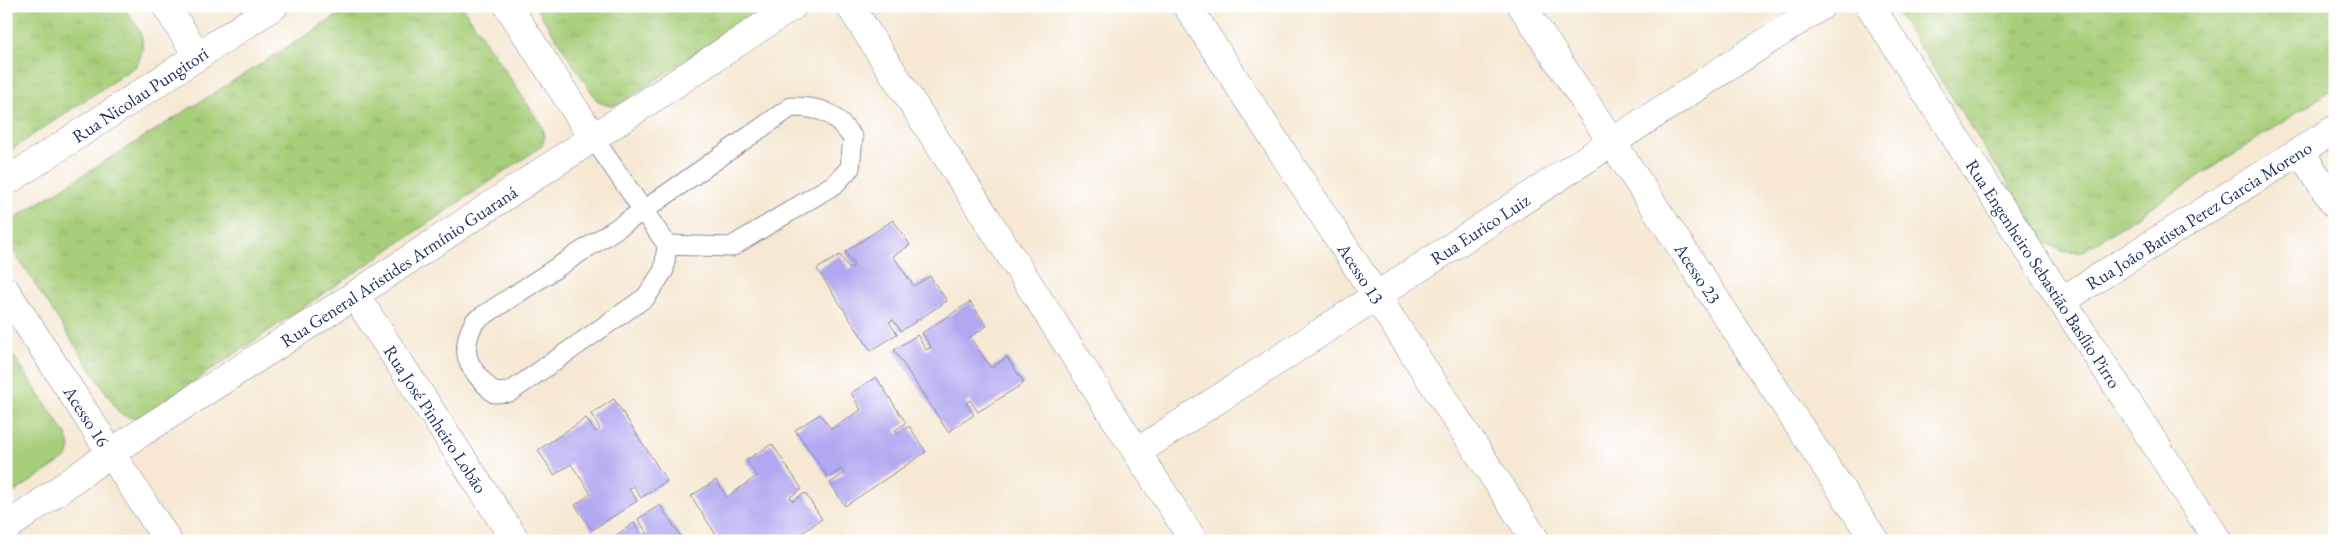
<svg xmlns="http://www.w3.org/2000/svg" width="2341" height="547" font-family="'EB Garamond',serif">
  <defs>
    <pattern id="grass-tufts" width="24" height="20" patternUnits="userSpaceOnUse" patternTransform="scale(1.25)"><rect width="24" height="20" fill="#a7ce78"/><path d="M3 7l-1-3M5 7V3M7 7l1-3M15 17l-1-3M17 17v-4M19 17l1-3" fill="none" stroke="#8fb16a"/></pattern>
  </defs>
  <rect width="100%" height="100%" fill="#fff"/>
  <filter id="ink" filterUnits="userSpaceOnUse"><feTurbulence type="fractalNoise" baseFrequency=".02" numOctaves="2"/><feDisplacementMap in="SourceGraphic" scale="10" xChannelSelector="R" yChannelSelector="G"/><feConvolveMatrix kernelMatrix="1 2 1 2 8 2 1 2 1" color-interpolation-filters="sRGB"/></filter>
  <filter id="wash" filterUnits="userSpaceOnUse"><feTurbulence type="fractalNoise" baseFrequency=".0096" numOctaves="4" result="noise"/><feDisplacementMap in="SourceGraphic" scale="20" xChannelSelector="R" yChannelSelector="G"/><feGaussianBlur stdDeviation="1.12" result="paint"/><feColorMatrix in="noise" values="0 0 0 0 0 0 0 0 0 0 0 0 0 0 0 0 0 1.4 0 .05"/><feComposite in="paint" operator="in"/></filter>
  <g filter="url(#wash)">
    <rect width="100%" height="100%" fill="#f6e8d3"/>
    <!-- grass -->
    <path fill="url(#grass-tufts)" stroke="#617e6b" d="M6 6H123C138 29 151 39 136 66L6 153Z
      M353 6H462L542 126 545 136 542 146 143 416 132 418 120 414 6 240 7 228 13 219Z
      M535 6H765L620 104 610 106 598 102Z
      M1893 6H2335V88L2082 252H2064L2046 243Z"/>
    <!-- green -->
    <path fill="#a7ce78" stroke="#617e6b" d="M6 345 67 436 70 447 67 457 6 498Z"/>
    <g id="blocks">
      <!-- building -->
      <path fill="#b2a7f0" d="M893 220 910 245 893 256 914 286 930 276 947 301 901 331 893 320 889 322 897 334 871 351 817 269 840 255 849 269 854 266 845 252Z
        M970 302 987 326 970 337 991 368 1007 357 1024 383 978 412 970 400 966 403 974 415 948 432 894 350 917 335 926 350 931 347 922 333Z
        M876 377 906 423 895 430 897 434 909 426 926 452 845 506 830 483 844 474 841 469 828 478 795 430 820 414 831 429 861 410 851 393Z
        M614 399 667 481 641 498 634 486 629 489 637 501 592 530 575 505 591 494 571 464 554 475 538 450 586 418 595 432 600 429 591 414Z
        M772 444 802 489 790 497 793 501 805 493 822 519 790 541H740L737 536 730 541H720L691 496 716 480 727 497 757 476 746 460Z
        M660 505 684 541H607L634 523 642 537 647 533 638 519Z"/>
    </g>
  </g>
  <g filter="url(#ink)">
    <use href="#blocks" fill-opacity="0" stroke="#888c98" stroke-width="1"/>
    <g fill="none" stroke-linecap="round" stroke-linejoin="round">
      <defs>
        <path id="service" d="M594 139 667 245 664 270 646 297 510 392 494 393C469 369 457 353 475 321L625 223 657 201 791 107C824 107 833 112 853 138L850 168 835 184 731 247 667 245"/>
        <g id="minor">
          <path d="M166 6 198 56"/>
          <path d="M508 6 594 139"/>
          <path d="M850 6 1194 541"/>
          <path id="s1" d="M1187 6 1536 541"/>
          <path id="s2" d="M1522 6 1875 541"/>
          <path id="s3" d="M1870 6 2218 541"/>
          <path d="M2300 151 2335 205"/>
          <path id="s4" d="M6 182 274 6"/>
          <path id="s5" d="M6 291 168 541"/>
          <path id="s6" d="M355 295 516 541"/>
          <path id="s7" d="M2063 300 2335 129"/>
          <path id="s8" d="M1137 452 1821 6"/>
          <path id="s9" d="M6 528 116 449 355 295 793 6"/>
        </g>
      </defs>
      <!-- service casing -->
      <use href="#service" stroke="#888c98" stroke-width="21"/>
      <!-- minor casing -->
      <use href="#minor" stroke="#888c98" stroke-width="29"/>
      <!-- service -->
      <use href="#service" stroke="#fff" stroke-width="19"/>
      <!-- minor -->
      <use href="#minor" stroke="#fff" stroke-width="28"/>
    </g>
  </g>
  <g text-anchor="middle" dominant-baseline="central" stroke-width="4" stroke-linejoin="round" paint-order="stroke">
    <!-- street labels -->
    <g font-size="18" fill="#1b2f5e" stroke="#fff">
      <text stroke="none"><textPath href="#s4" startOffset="160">Rua Nicolau Pungitori</textPath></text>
      <text stroke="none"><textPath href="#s7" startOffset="160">Rua João Batista Perez Garcia Moreno</textPath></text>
      <text stroke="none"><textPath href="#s8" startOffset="409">Rua Eurico Luiz</textPath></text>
      <text stroke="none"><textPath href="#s9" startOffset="472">Rua General Aristides Armínio Guaraná</textPath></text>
      <text stroke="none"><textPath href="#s1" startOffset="319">Acesso 13</textPath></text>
      <text stroke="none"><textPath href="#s3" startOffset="319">Rua Engenheiro Sebastião Basílio Pirro</textPath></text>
      <text stroke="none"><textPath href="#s2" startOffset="320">Acesso 23</textPath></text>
      <text stroke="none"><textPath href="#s5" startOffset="149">Acesso 16</textPath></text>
      <text stroke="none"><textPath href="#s6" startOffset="148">Rua José Pinheiro Lobão</textPath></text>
    </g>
  </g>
  <!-- margin -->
  <rect width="2341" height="547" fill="none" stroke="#fff" stroke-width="25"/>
</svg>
